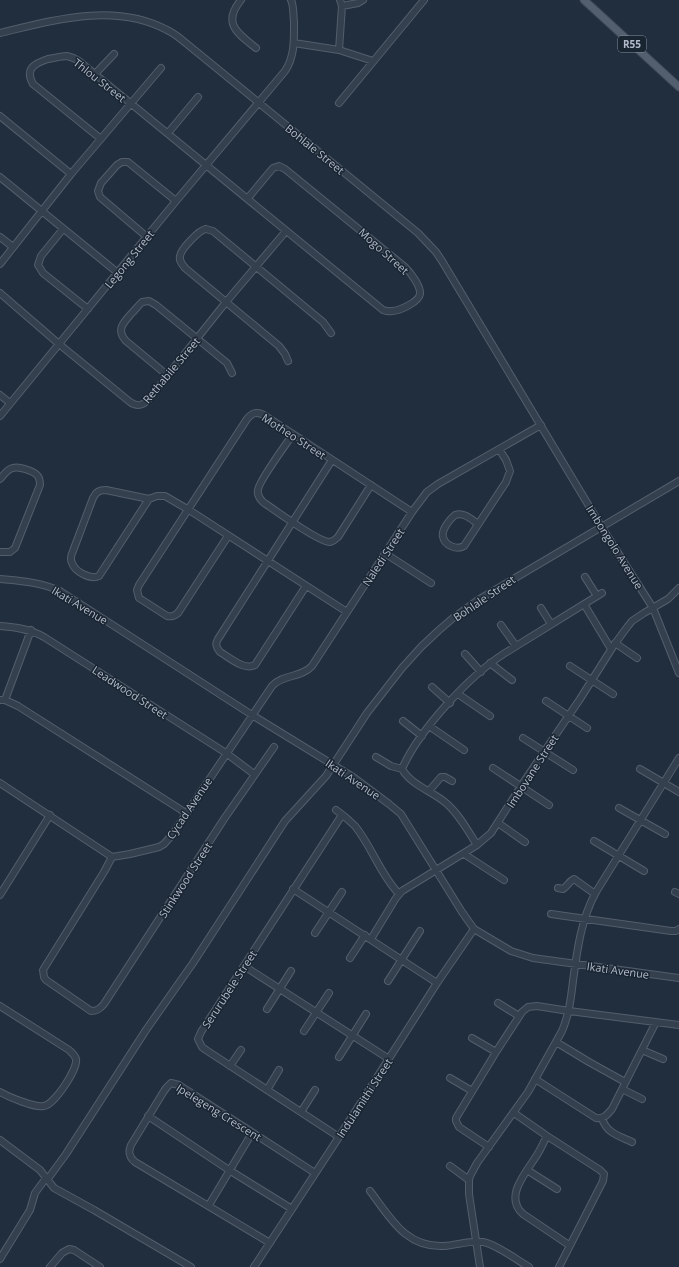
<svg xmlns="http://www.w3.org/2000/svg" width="679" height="1267" font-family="'Open Sans',sans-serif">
  <rect width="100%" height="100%" fill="#212e3e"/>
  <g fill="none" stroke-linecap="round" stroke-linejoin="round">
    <defs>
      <path id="minor" d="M241 0C222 23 237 33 256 48
        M342 6 358 3 363 0
        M0 33C54 20 115 2 167 30 174 33 181 39 187 44L418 233 436 252 442 261 601 526 653 608 679 673
        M294 43 339 50 373 61
        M339 50 342 6 340 0
        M95 74 114 54
        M339 103 424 0
        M0 116 71 174
        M168 133 198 97
        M101 139 33 84C24 68 36 63 48 59 55 58 61 56 67 56 72 57 76 59 79 61L383 310C386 311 388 312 392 311 399 311 419 302 420 294 421 286 410 272 405 267L285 169 279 166 273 168 248 198
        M0 177 118 273
        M63 229 41 256 38 265 43 273 88 309
        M0 237 13 247
        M147 237 100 197 98 191 101 183 117 165 122 162H128L176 201
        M0 264 71 174 161 68
        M0 293 59 344 130 402C137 407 142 406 148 400L226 302 286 231
        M288 361 285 354 279 346 185 268C182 264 179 261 180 256 181 249 199 230 206 229L213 231 323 322 331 333
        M167 375 126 341C116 330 123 323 131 314 135 310 138 306 142 302L149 301 156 305 227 363 232 373
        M0 395 10 403
        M0 416 176 201 285 71C295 56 294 39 294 22 293 14 294 7 291 0
        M293 434C287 443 258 482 258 490 257 495 260 499 263 502 273 509 320 543 330 542 334 541 336 539 338 537L371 485
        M0 479C4 475 7 469 13 468 19 466 33 471 37 475 40 478 40 481 40 485L15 548 10 552H0
        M149 499 99 576C91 580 75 572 72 563 70 559 71 555 73 551L93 498C96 492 99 490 106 490L149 499 157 496H165L189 510 347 612
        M478 524C471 519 464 512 455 515 450 519 441 530 443 537 445 546 457 550 464 546L506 482 510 471 506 460 499 449
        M228 536 178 613C174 616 172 617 167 616L139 598 137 590 139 585 247 419C252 413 256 411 264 415L412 512
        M386 554 431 583
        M585 577 597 596
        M0 579C21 581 40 582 60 591L252 715 353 777 389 804 401 814 462 912 474 929 511 951 533 958 679 978
        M306 586 255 665C244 671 229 657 220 652 216 647 215 644 218 639L332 460
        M584 604 611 649
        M541 608 551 624
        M501 625 516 646
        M0 626C16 627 30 629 44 637L226 753 254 774
        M615 643 637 658
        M465 654 481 672
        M490 663 512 680
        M570 666 613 694
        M432 687 450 703
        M458 694 490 716
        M0 700H5L18 706 186 813
        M5 700 31 630
        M546 701 587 728
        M403 721 422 736
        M429 726 464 750
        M523 738 573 770
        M376 757 391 766 402 769
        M493 768 549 805
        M402 769C419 730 469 676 505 653L602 593
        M402 769C411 785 432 791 446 803 459 814 468 831 477 845
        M640 769 679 792
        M0 783 112 857 130 854 159 847 164 844 172 835 272 686C283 674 301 678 312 666L412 512 427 492 438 484 541 425
        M429 791 441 777H445L452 781
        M619 808 665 834
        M336 810C343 815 349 820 355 826 372 847 380 874 399 894
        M498 823 525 842
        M594 841 644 871
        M464 854 504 880
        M112 857 104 872 43 970 44 977 46 980 91 1011C97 1011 100 1009 104 1004L224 819 274 747
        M558 888 563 889C568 886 569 881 574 879L595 894
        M293 889 437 983
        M675 892 679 894
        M0 895 50 815
        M551 914 671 931H676L679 929
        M315 933 342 892
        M371 939 396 898 402 891 477 845 491 833 523 783 580 699 614 645 628 626 632 621 644 613 668 599 679 588
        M350 958 365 935
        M244 966 389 1059
        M388 981 420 931
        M498 1003 519 1016
        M0 1006 69 1050C72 1053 75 1055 76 1059 78 1069 54 1105 44 1106 35 1108 9 1097 0 1092
        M267 1009 291 971
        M304 1031 329 993
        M472 1038 496 1052
        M556 1042 589 1062 625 1082
        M642 1050 663 1059
        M339 1057 366 1014
        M230 1066 241 1050
        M450 1078 472 1091
        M535 1079 596 1118C604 1119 607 1115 612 1109L656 1022
        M622 1089 642 1099
        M267 1090 279 1070
        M301 1112 315 1090
        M514 1113 547 1136 600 1170 604 1174 603 1181 559 1267
        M148 1116 229 1170 292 1209
        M602 1118C606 1133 619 1136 632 1142
        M547 1136C543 1143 540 1151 535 1158 525 1174 504 1197 523 1214L569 1245
        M339 1137 206 1050 202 1047 198 1039 201 1032 342 815
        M0 1140 40 1170 54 1188 94 1210 191 1267
        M489 1147 459 1127 456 1121V1118L496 1052 522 1012 528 1007 537 1006 569 1011 679 1025
        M450 1166 469 1180
        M527 1170 557 1189
        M47 1180 66 1154 146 1030 193 963 285 821 326 776 367 713 402 668 421 647 438 631 453 618 478 600 679 481
        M370 1191C390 1217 405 1248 444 1246 457 1245 471 1240 483 1242 496 1244 517 1260 529 1267
        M209 1205 252 1133
        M270 1243 135 1162C129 1157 128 1152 131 1145L164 1091 167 1087 171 1083 179 1085 315 1173
        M0 1259 30 1210 35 1193 46 1178
        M50 1267 62 1253 69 1249 74 1250 100 1267
        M254 1267 339 1137 437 983 474 929
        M480 1267 469 1194V1180L470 1176 477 1163 528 1092 562 1031C569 1015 571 998 573 981 577 951 581 919 596 892L679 758"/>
      <path id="major" d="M584 0 679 87"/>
    </defs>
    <!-- minor casing -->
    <use href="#minor" stroke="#535e6c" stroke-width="8"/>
    <!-- major casing -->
    <use href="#major" stroke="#3e4957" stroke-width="9"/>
    <!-- minor -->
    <use href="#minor" stroke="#35404e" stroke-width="6"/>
    <!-- major -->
    <use href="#major" stroke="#535f6e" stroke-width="7"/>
  </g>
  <g text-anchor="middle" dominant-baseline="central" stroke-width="3" stroke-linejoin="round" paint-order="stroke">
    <!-- shield labels -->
    <rect fill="#1a2532" stroke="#848e9c" stroke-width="1" x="618" y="36" width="28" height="16" rx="3"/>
    <g font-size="10" font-weight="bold" fill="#b1bbc9">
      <text x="632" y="44">R55</text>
    </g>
    <!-- street labels -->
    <g font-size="11" fill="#b1bbc9" stroke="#1a2532">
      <text transform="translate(100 80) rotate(38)">Thlou Street</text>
      <text transform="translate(315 149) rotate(39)">Bohlale Street</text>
      <text transform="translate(384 251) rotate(42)">Mogo Street</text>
      <text transform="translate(129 259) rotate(-51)">Legong Street</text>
      <text transform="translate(171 370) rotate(-50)">Rethabile Street</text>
      <text transform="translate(294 436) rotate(33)">Motheo Street</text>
      <text transform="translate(615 547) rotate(58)">Imbongolo Avenue</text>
      <text transform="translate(383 557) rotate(-57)">Naledi Street</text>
      <text transform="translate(484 598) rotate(-34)">Bohlale Street</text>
      <text transform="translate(80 605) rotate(31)">Ikati Avenue</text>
      <text transform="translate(130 692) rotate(33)">Leadwood Street</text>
      <text transform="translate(532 771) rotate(-57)">Imbovane Street</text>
      <text transform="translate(353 779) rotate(34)">Ikati Avenue</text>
      <text transform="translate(189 808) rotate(-56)">Cycad Avenue</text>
      <text transform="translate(185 880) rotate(-57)">Stinkwood Street</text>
      <text transform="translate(618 970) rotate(8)">Ikati Avenue</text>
      <text transform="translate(229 989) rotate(-57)">Serurubele Street</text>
      <text transform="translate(364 1098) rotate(-57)">Indulamithi Street</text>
      <text transform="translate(219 1112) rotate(32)">Ipelegeng Crescent</text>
    </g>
  </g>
</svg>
